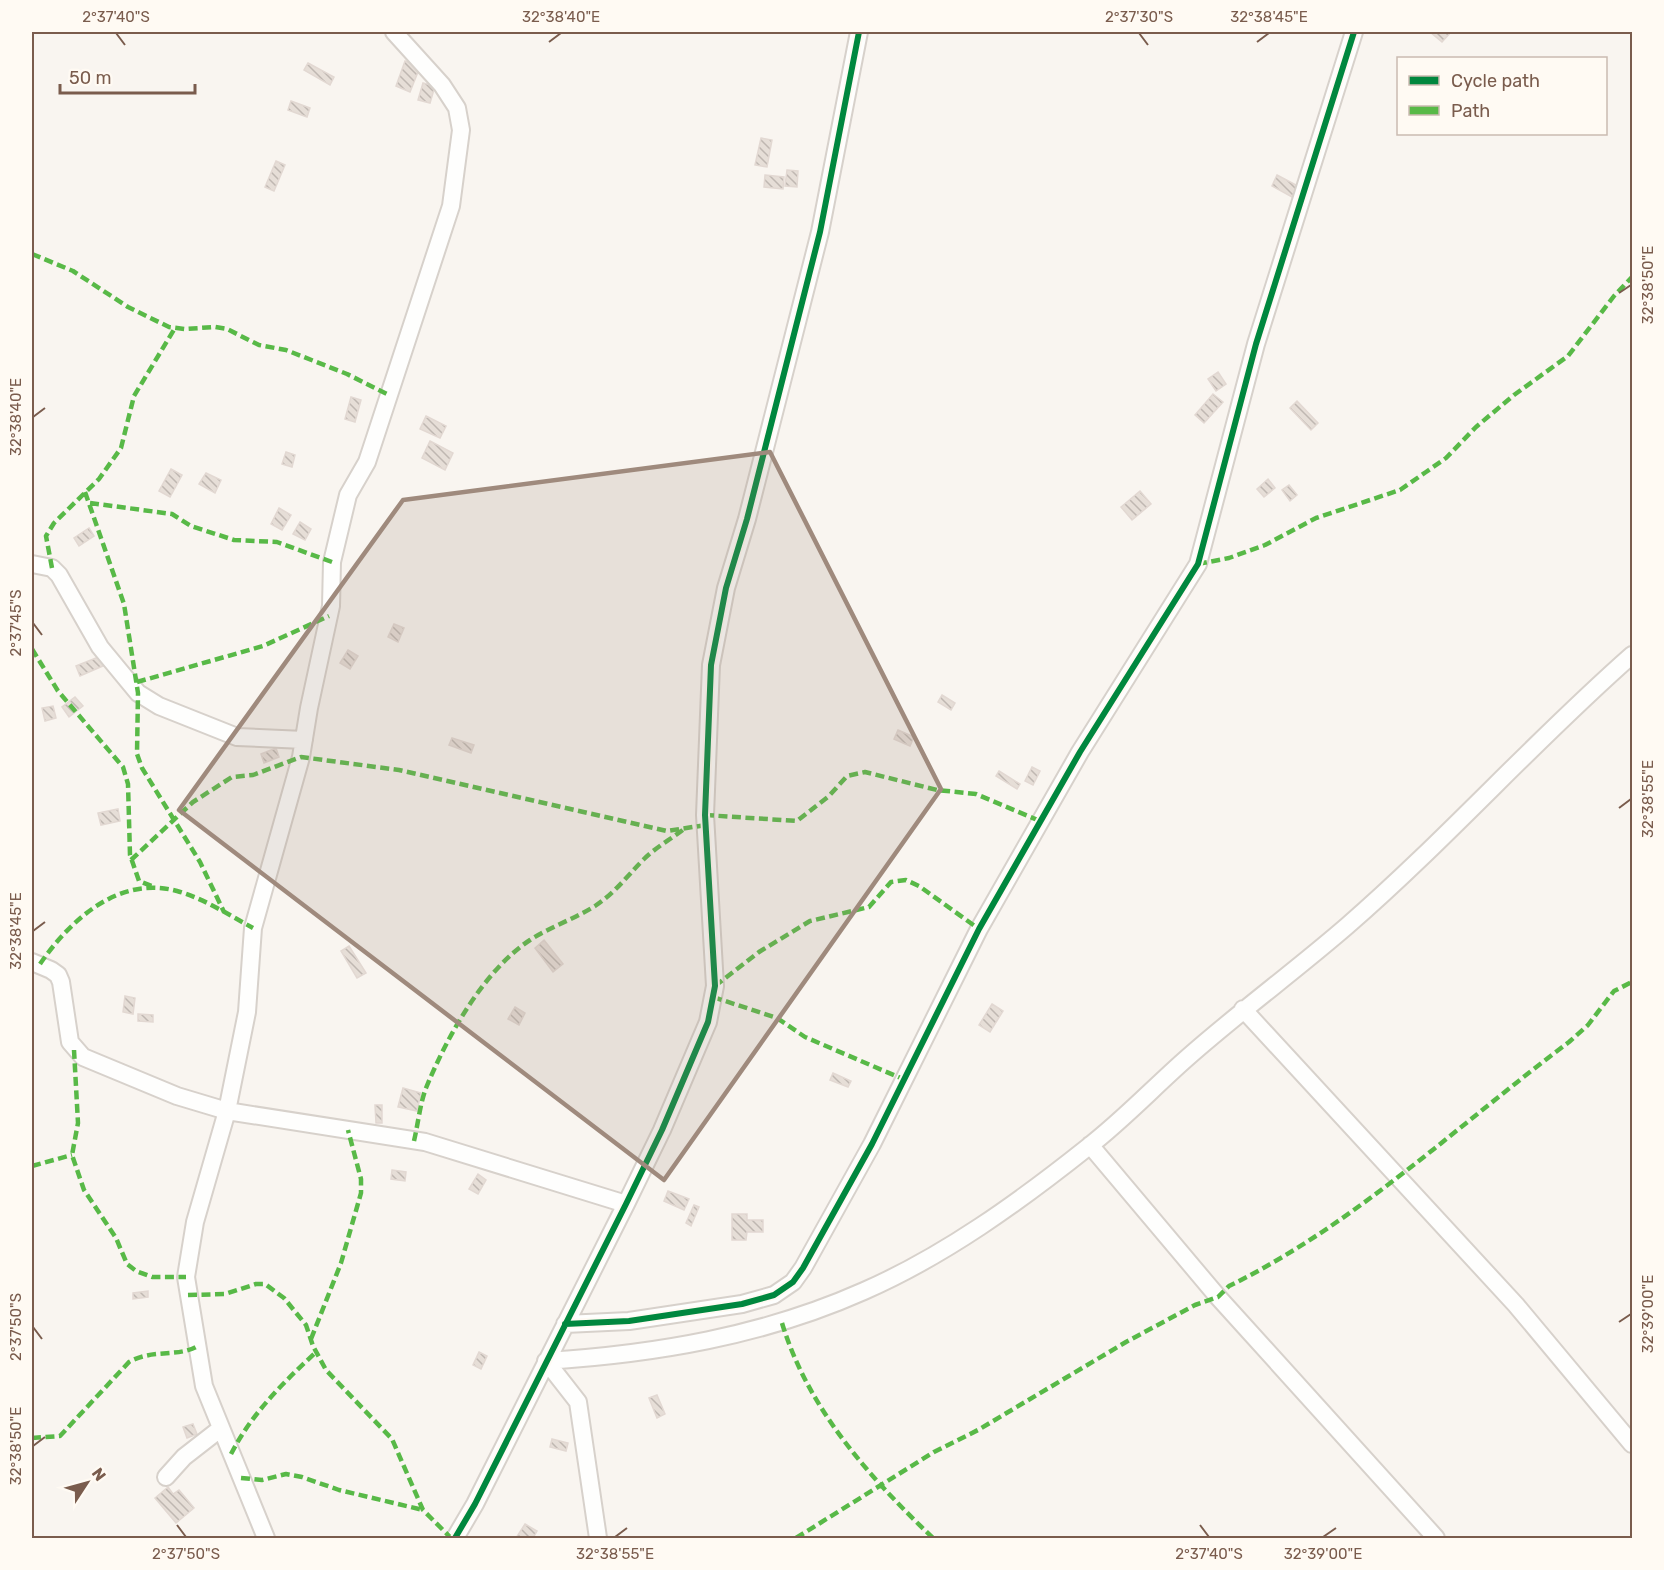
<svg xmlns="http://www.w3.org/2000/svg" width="1664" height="1570" font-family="Rubik,sans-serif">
  <defs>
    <pattern id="building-back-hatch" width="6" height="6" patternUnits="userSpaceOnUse" patternTransform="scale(1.5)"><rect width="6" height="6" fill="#e6ded7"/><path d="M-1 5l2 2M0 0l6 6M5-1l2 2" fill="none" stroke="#bfb7b1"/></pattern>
  </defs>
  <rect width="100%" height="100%" fill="#f9f5f0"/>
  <!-- building -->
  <path fill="url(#building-back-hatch)" stroke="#e2d8d2" stroke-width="1.5" d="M1430 32H1451L1442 42Z
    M405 61 420 67 410 92 396 86Z
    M308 63 334 77 330 85 304 70Z
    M423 83 435 86 430 103 418 100Z
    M291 101 310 108 307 117 288 110Z
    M761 138 772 140 767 167 755 165Z
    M276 161 285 165 274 191 265 187Z
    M787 170 798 171 797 187 785 186Z
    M765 175 784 177 783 189 764 187Z
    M1277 175 1298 186 1292 197 1272 186Z
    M1218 372 1226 384 1216 391 1208 379Z
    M1213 394 1223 402 1204 423 1195 415Z
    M351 397 361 400 355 422 345 419Z
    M1297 401 1318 423 1311 430 1290 408Z
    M426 416 446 426 440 438 420 429Z
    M430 441 453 453 445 470 422 458Z
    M286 452 295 455 292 467 282 464Z
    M171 469 182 475 170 497 159 491Z
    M206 473 221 480 215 493 199 484Z
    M1268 479 1275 488 1264 497 1257 489Z
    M1289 485 1297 495 1290 501 1282 490Z
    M1140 491 1151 504 1132 520 1121 507Z
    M279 508 291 515 282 530 271 524Z
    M300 522 311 529 305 540 293 534Z
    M89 528 94 536 79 546 74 538Z
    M394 624 404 628 398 642 388 637Z
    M348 650 358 656 350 669 340 663Z
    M101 656 105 665 80 676 76 666Z
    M942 695 955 703 951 710 938 702Z
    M75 697 83 706 69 717 62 707Z
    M53 706 56 718 45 721 42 708Z
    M898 730 914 737 910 746 894 739Z
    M452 738 474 745 471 753 449 745Z
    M276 748 279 757 264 763 261 754Z
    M1032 767 1040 771 1033 785 1025 781Z
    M999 771 1020 784 1017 789 996 776Z
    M118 809 120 821 101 825 98 813Z
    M544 940 563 964 553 972 535 948Z
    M349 946 366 973 357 978 341 951Z
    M125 996 135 998 133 1014 123 1012Z
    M992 1004 1003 1011 990 1032 979 1025Z
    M515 1007 525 1013 519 1025 508 1019Z
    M138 1014 153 1015V1022L138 1021Z
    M833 1073 851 1081 848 1087 830 1080Z
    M403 1088 421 1093 417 1111 398 1107Z
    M375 1105H382V1123H376Z
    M392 1170 406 1172 405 1181 391 1179Z
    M478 1174 486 1180 478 1194 469 1189Z
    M668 1191 689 1199 684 1210 664 1201Z
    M694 1205 699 1207 691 1226 686 1223Z
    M732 1214H747V1220H763V1232H747L746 1240H732Z
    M148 1291V1297L133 1299V1293Z
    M479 1352 487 1356 481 1369 473 1365Z
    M657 1395 665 1414 657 1418 649 1398Z
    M193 1424 197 1434 187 1438 183 1427Z
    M552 1439 568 1443 566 1451 550 1447Z
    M168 1487 173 1494 179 1490 194 1508 176 1523 155 1498Z
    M525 1524 537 1531 533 1538H516Z"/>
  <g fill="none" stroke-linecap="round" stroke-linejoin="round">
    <defs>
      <path id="minor" d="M32 564 52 568 59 575 100 647 138 693 159 706 237 737 304 740
        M32 962 51 970 58 975 61 982 70 1042 83 1057 177 1096 227 1111 425 1142 626 1204
        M1243 1009 1516 1305 1632 1444
        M1090 1145 1218 1297 1436 1538
        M565 1324 629 1321 742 1304 774 1295 793 1282 803 1268 872 1144 979 929 1080 752 1198 564 1256 344 1354 32
        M546 1361C655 1354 763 1336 864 1291 944 1256 1019 1202 1088 1147 1123 1120 1154 1087 1187 1058 1239 1012 1295 971 1347 926 1446 840 1534 741 1632 655
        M546 1361 578 1402 598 1538
        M166 1477 184 1457 220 1429
        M266 1538 204 1386 186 1277 195 1222 227 1111 247 1012 253 928 301 757 309 708 331 606 332 562 348 495 367 462 451 206 461 130 457 108 442 85 394 32
        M455 1538 475 1504 626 1204 662 1130 708 1022 715 986 705 815 711 665 726 588 747 519 820 232 859 32"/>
    </defs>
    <!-- minor casing -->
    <use href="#minor" stroke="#d7d1cb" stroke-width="20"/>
    <!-- minor -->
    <use href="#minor" stroke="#fefefd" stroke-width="16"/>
    <!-- quiet -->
    <path stroke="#58b947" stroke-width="4.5" stroke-dasharray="9 4.5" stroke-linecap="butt" d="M32 254 73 271 128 307 169 327 185 329 215 327 227 329 259 345 286 350 347 374 387 394
      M85 492 124 604 138 693 137 754 142 768 200 862 224 912
      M90 503 172 514 191 526 234 540 277 542 332 562
      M1198 564 1229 558 1265 545 1316 518 1400 490 1426 472 1446 458 1476 427 1514 395 1568 356 1614 296 1632 277
      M52 568 46 536 54 523 99 479 121 448 134 396 175 328
      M32 649 58 691 123 767 128 784 130 855 139 881 154 887
      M137 682 263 646 329 616
      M705 815 797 821 829 796 847 776 865 772 937 790 976 794 1040 821
      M131 860 193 802 232 777 253 775 301 757 399 770 667 831 706 825
      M40 964C70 920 119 875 177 891 203 898 229 915 253 928
      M715 986 759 952 810 921 869 907 891 882 906 880 919 886 979 929
      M713 997 777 1018 805 1037 903 1079
      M74 1050 78 1123 72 1155 84 1190 116 1238 127 1264 136 1271 152 1277H186
      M414 1141C418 1124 420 1104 426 1088 447 1037 483 971 530 940 550 927 574 919 595 906 617 891 626 877 644 859 655 848 671 839 684 829
      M32 1166 72 1155
      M188 1295 225 1294 256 1284H265L284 1298 306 1325 313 1346 326 1370 392 1439 423 1510 451 1538
      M782 1323C808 1409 870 1478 933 1538
      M311 1339 341 1263 361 1193V1179L348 1130
      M32 1438 60 1436 129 1362C152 1349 177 1357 196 1347
      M231 1454C252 1413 283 1383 316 1352
      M241 1478 262 1480 286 1474 302 1477 339 1490 423 1510
      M796 1538 934 1452 978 1430 1126 1342 1195 1305 1218 1297 1229 1286C1354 1225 1458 1125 1569 1042L1588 1025 1614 991 1632 982"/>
    <defs>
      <path id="cycleway" d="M565 1324 629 1321 742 1304 774 1295 793 1282 803 1268 872 1144 979 929 1080 752 1198 564 1256 344 1354 32
        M455 1538 475 1504 626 1204 662 1130 708 1022 715 986 705 815 711 665 726 588 747 519 820 232 859 32"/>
    </defs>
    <!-- cycleway casing -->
    <use href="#cycleway" stroke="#fffaf3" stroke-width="10"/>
    <!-- cycleway -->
    <use href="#cycleway" stroke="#00873e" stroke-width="6"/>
  </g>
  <!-- marked area -->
  <path fill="#9f8a7d" fill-opacity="0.2" stroke="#9f8a7d" stroke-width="4.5" stroke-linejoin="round" d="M770 452 941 789 664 1180 179 810 403 500Z"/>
  <!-- ticks -->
  <path fill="none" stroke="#7a5c4d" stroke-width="2" d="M116 33 125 45M1139 33 1148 45M549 42 561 33M1257 42 1269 33M1619 293 1631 285M33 417 45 408M33 623 42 635M1619 808 1631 799M33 931 45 922M1619 1322 1631 1314M33 1327 42 1339M33 1446 45 1437M177 1525 186 1537M1200 1525 1209 1537M615 1537 627 1528M1323 1537 1336 1528"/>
  <!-- border -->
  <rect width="1664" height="1570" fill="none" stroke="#fffaf3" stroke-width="66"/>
  <!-- legend -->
  <rect x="1397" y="57" width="210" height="78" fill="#fffaf3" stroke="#cabbb1" stroke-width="1.5"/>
  <rect x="1409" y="76" width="30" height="9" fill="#00873e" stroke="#cabbb1" stroke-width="1.5"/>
  <text x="1451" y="87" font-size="18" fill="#7a5c4d">Cycle path</text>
  <rect x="1409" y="106" width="30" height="9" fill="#58b947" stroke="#cabbb1" stroke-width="1.5"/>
  <text x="1451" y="117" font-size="18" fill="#7a5c4d">Path</text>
  <!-- north arrow -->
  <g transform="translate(87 1483) rotate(54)" stroke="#fffaf3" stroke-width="4.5" paint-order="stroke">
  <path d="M0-4.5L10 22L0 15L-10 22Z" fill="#7a5c4d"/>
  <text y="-9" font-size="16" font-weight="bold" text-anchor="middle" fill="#7a5c4d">N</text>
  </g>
  <!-- scale -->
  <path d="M60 84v9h135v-9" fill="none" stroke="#7a5c4d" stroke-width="3"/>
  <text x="69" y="84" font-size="18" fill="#7a5c4d" stroke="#fffaf3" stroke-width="4.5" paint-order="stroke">50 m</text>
  <rect x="33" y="33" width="1598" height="1504" fill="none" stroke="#7a5c4d" stroke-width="2"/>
  <g font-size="15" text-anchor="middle" fill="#7a5c4d">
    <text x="116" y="22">2°37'40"S</text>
    <text x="561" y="22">32°38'40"E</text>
    <text x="1139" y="22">2°37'30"S</text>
    <text x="1269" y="22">32°38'45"E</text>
    <text transform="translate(1648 285) rotate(-90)" y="5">32°38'50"E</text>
    <text transform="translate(16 417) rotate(-90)" y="5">32°38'40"E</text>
    <text transform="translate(16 623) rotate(-90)" y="5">2°37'45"S</text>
    <text transform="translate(1648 799) rotate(-90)" y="5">32°38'55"E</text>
    <text transform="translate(16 931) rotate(-90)" y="5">32°38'45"E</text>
    <text transform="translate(1648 1314) rotate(-90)" y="5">32°39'00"E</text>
    <text transform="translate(16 1327) rotate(-90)" y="5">2°37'50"S</text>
    <text transform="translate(16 1446) rotate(-90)" y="5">32°38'50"E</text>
    <text x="186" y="1559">2°37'50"S</text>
    <text x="615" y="1559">32°38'55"E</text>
    <text x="1209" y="1559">2°37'40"S</text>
    <text x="1323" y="1559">32°39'00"E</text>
  </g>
</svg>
